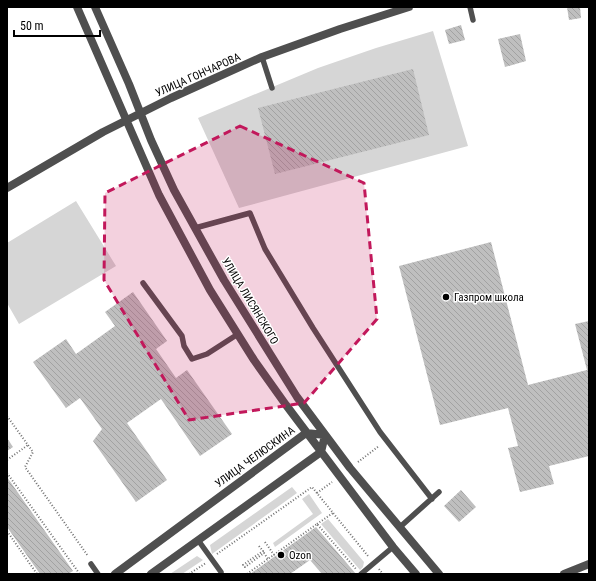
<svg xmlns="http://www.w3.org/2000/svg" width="596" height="581" font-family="'Roboto Condensed',sans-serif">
  <defs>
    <pattern id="building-back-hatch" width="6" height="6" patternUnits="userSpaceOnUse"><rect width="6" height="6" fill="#bfbfbf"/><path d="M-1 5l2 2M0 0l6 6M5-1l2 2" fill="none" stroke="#a2a2a2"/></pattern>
  </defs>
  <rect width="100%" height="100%" fill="#fff"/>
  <!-- grass -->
  <path fill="#d6d6d6" d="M433 31 468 146 239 208 198 118 318 68 376 48Z
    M76 201 116 266 19 324 7 303V243Z
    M292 487 297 493 212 554 210 545Z
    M309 494 322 513 275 547 273 543 313 514 302 499Z
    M328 519 364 562 363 567 360 570 321 524Z
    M197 556 203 560 182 574H170Z"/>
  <!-- building -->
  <path fill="url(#building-back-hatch)" d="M567 7H580L581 18 569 20Z
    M461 25 465 40 449 44 445 30Z
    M520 34 526 61 505 67 498 39Z
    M413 69 429 135 275 174 258 108Z
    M491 242 528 385 587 370 575 324 589 321V456L549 466 554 484 520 492 508 448 518 446 508 408 440 425 399 266Z
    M133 292 167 341 156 349 176 378 187 370 232 434 200 456 161 399 127 423 167 480 136 502 93 441 102 429 80 398 66 408 33 362 66 339 76 354 115 326 105 312Z
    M7 438 13 447 7 451Z
    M7 477 73 571 68 574H40L7 527Z
    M461 490 476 507 459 522 444 506Z
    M316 527 356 574H322L310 560 290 574H250Z"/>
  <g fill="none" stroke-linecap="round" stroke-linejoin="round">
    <!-- path -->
    <path stroke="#717171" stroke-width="2" stroke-dasharray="1 2" stroke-linecap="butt" d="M7 416 33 452 25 467 88 556
      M7 460 28 445
      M358 462 379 446
      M7 473 79 573
      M317 493 332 482
      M317 524 333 513
      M7 531 37 574
      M265 542 274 555
      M259 546 263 551 243 565 245 567 264 553 268 559
      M217 554 312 487 368 556
      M379 569 383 574
      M189 574 206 563
      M247 574 317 524 356 569"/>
    <!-- service -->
    <path stroke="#4f4f4f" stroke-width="5.5" d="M470 7 473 20
      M262 57 272 88
      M195 228 250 213 265 249 313 328 380 432 432 499
      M143 283 182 336 184 346 192 359 207 354 238 334
      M400 527 439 492
      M198 540 221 572
      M91 564 98 574
      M361 574 393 547"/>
    <!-- minor -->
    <path stroke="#4f4f4f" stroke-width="8" d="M77 7 159 195 210 290 254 360 286 405 393 547 416 574
      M95 7 129 84 151 140 174 190 224 280 297 397 350 468 439 574
      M7 188 103 132 171 98 262 57 340 29 409 7
      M115 574 306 433 325 435
      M151 574 321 452 325 435
      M564 574 589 564"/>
  </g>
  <!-- marked area -->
  <path fill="#c2185b" fill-opacity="0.2" stroke="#c2185b" stroke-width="3" stroke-dasharray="8 5" stroke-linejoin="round" d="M240 126 364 183 377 319 304 403 189 420 104 280 105 193Z"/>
  <!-- markers -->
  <g fill="#000" stroke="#fff" stroke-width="1.5">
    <circle cx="446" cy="297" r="4"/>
    <circle cx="281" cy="555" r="4"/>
  </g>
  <g text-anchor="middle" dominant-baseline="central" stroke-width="3" stroke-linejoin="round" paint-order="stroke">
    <!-- street labels -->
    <g font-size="11" fill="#000" stroke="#fff">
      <text transform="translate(198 75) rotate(-24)">УЛИЦА ГОНЧАРОВА</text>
      <text transform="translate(250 301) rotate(59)">УЛИЦА ЛИСЯНСКОГО</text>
      <text transform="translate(255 457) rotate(-36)">УЛИЦА ЧЕЛЮСКИНА</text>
    </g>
    <!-- poi labels -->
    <g font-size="11" fill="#000" stroke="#fff" text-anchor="start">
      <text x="454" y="297">Газпром школа</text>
      <text x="289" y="555">Ozon</text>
    </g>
  </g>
  <!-- border -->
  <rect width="596" height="581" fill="none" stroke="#000000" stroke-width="16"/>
  <!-- scale -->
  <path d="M14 30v6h86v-6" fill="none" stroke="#000000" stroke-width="2"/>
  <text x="20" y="30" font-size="12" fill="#000000" stroke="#ffffff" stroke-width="3" paint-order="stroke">50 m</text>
</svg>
